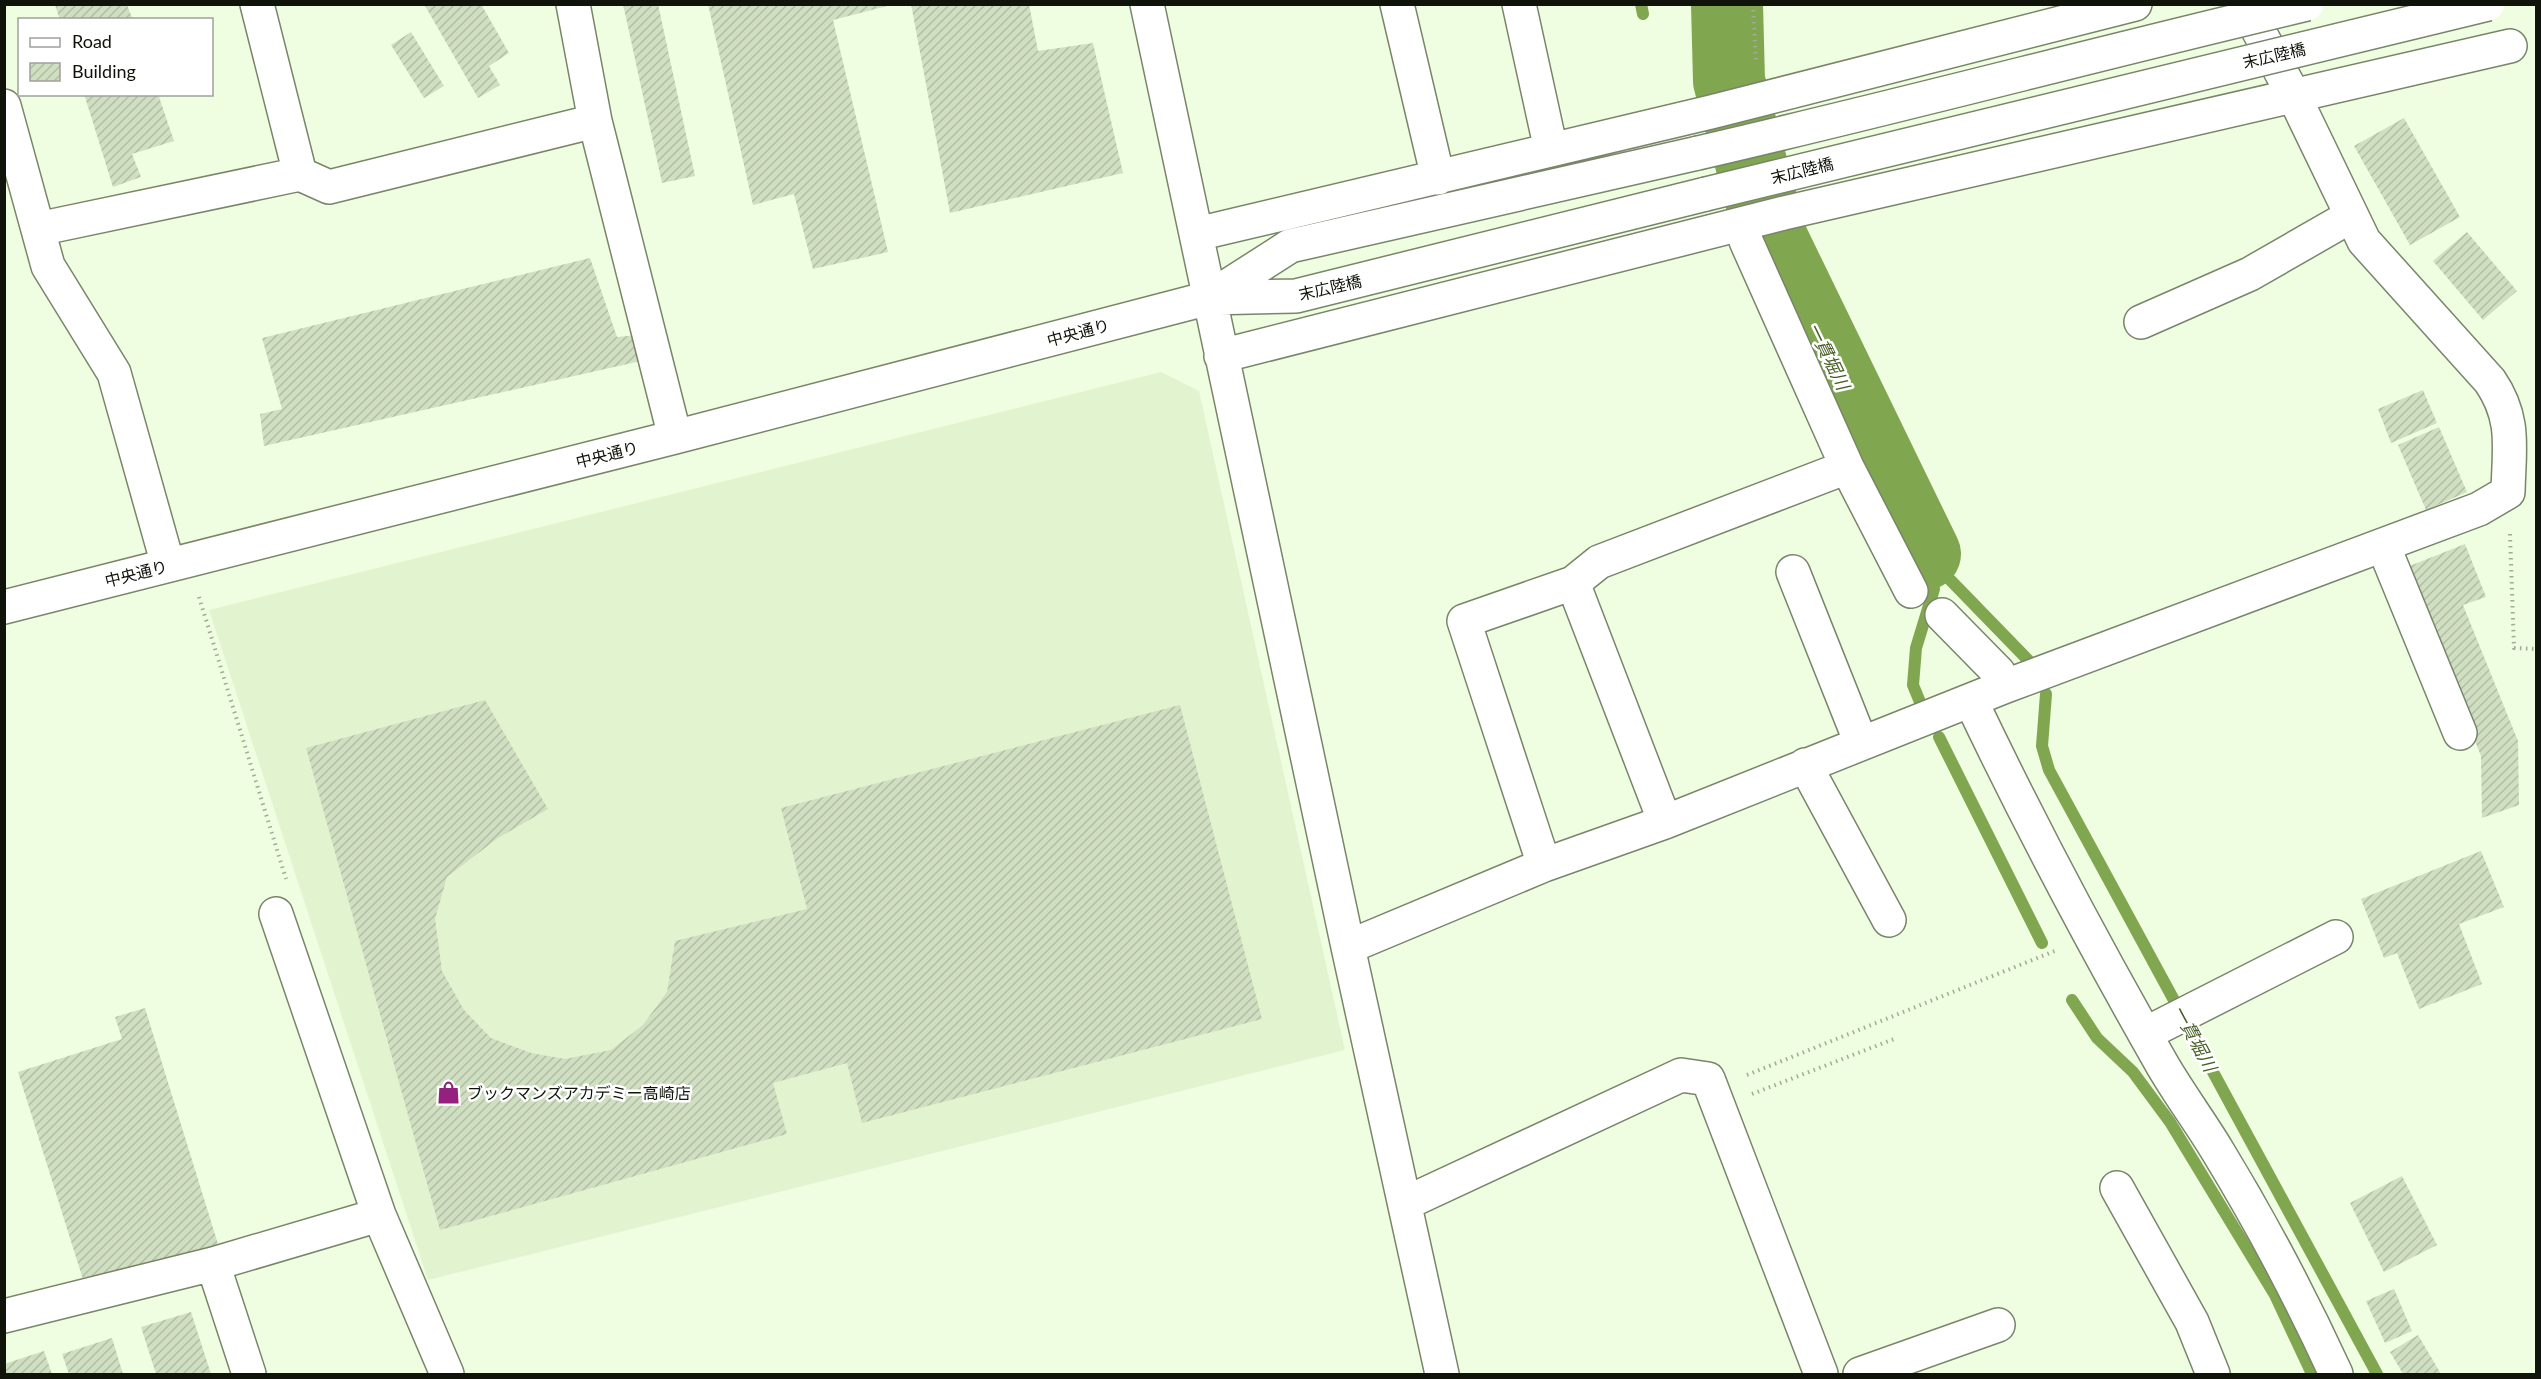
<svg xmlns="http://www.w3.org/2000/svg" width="2541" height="1379" font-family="Lato,'Noto Sans JP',sans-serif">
  <defs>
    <pattern id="building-hatch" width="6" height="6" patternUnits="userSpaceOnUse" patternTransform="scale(1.5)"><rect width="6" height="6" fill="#d0dec1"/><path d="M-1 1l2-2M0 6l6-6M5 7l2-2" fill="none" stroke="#b1bea4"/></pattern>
  </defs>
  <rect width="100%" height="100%" fill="#effde0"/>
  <!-- built -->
  <path fill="#e2f4cf" d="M1161 372 1199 391 1345 1050 428 1280 209 610Z"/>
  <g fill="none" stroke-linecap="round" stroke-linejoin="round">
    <!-- stream -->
    <path stroke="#81a650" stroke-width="12" d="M1641 4 1643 14
      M1926 555 2030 662
      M2046 694 2042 746 2049 770 2377 1374
      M1922 707 1913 685 1916 648 1934 589 1925 554
      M1939 737 2042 943
      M2072 1000 2097 1038 2133 1072 2170 1122 2275 1295 2312 1374"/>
    <!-- river -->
    <path stroke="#81a650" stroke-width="72" d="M1727 4 1729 81 1771 237 1925 554"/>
  </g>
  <!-- building -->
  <path fill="url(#building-hatch)" d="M424 4H481L509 53 489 66 500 85 478 98Z
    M623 4H658L695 176 662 183Z
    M708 4H895L833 20 888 252 813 269 794 194 753 205Z
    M911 4H1029L1038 51 1093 43 1123 173 950 213Z
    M55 5H127L133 20H60Z
    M411 32 444 86 424 98 391 45Z
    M84 94H158L174 141 132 154 141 177 113 187Z
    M2404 118 2460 217 2410 245 2354 146Z
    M2467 232 2517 291 2483 320 2433 261Z
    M590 258 617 337 638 335 645 360 264 446 260 414 282 409 262 338Z
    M2423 390 2437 423 2391 443 2378 409Z
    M2439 427 2467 492 2426 510 2398 445Z
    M2465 544 2486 597 2463 605 2518 741 2519 805 2482 818 2481 756 2407 567Z
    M485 700 548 809 498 838 447 877 435 919 442 971 464 1010 491 1038 531 1053 565 1059 611 1050 643 1025 667 992 675 941 807 909 781 808 1180 705 1262 1019 862 1123 847 1063 773 1083 787 1134 440 1230 306 748Z
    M2481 851 2504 907 2459 924 2482 984 2419 1009 2397 953 2384 958 2361 899Z
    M145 1008 218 1244 85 1286 18 1072 122 1039 115 1017Z
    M2402 1176 2437 1245 2384 1272 2350 1203Z
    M2394 1289 2412 1331 2385 1343 2366 1301Z
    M191 1312 211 1374H156L141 1327Z
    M2418 1335 2441 1374H2403L2390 1352Z
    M112 1338 123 1374H69L62 1354Z
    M44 1351 52 1374H4V1364Z"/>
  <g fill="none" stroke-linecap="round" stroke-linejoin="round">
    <defs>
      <path id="minor" d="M257 4 300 174 329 187 595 121
        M573 4 595 121 675 437
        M1147 4 1348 947 1442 1374
        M1397 4 1438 178
        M1519 4 1551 150
        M4 106 48 266 114 373 168 565
        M38 229 300 174
        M1197 234 1711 112 2135 4
        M1746 241 1847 467 1911 591
        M1209 298 1290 246 1698 153
        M2141 322 2250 274 2351 216
        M1221 356 1784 213 2510 46
        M2383 545 2460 733
        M1793 572 1861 743
        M1573 583 1599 562 1847 467
        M4 607 675 437 1209 298 1296 296 1706 194
        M1942 615 1998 672 2006 686
        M1971 701C2030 825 2095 947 2163 1066 2180 1095 2200 1122 2217 1150 2261 1222 2301 1298 2336 1374
        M1805 765 1889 920
        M1544 865 1464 621 1573 583 1665 822
        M276 914 379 1215 447 1374
        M1348 947 1544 865 1665 822 2006 686 2479 509 2508 492C2509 448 2516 419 2490 381L2364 241 2293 94 2244 4
        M2145 1034 2336 937
        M2117 1188 2192 1322 2213 1374
        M1406 1203 1681 1075 1708 1079 1821 1374
        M213 1264 249 1374
        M4 1316 213 1264 379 1215
        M1860 1374 1998 1325"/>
    </defs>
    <!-- minor casing -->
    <use href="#minor" stroke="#79856b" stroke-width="36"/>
    <!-- path -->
    <path stroke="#a1ac96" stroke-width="4" stroke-dasharray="1.5 4.5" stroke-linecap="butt" d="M1753 4 1756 63
      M2510 534 2514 648 2536 649
      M199 597 286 879
      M1747 1075 2057 950
      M1752 1094 1894 1039"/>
    <!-- minor -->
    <use href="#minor" stroke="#fff" stroke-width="33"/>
    <defs>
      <path id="minor-bridge" d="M1698 153C1902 106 2103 52 2307 4
        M1706 194 2488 4"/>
    </defs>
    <!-- minor-bridge casing -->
    <use href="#minor-bridge" stroke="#79856b" stroke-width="36" stroke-linecap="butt"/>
    <!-- minor-bridge -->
    <use href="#minor-bridge" stroke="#fff" stroke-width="33"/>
  </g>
  <!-- icons -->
  <defs>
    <symbol id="shop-bare" viewBox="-9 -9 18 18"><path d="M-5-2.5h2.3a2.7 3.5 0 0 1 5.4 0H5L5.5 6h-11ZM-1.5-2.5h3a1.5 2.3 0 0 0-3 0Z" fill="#96207d" stroke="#fff" stroke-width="2.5" paint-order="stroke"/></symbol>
  </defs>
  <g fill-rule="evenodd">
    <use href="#shop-bare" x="432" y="1076" width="33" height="33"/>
  </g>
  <g text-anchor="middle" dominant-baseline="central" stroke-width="5" stroke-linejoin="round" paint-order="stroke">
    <!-- street labels -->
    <g font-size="16" fill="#0f1309" stroke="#fff">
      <text transform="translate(2274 55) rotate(-13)">末広陸橋</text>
      <text transform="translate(1802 170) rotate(-14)">末広陸橋</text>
      <text transform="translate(1330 287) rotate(-13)">末広陸橋</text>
      <text transform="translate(1078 332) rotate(-15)">中央通り</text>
      <text transform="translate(607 454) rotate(-14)">中央通り</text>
      <text transform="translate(136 573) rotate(-14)">中央通り</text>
    </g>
    <!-- poi labels -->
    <g font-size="16" fill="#0f1309" stroke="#fff" text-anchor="start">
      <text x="467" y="1092">ブックマンズアカデミー高崎店</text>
    </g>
    <!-- water labels -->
    <g font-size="18" font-style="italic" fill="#465f24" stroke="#fff">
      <text transform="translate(1829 356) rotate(64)">一貫堀川</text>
      <text transform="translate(2195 1038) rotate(62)">一貫堀川</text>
    </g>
  </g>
  <!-- border -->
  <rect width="2541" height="1379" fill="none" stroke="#0f1309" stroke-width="12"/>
  <!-- legend -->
  <rect x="18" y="18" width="195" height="78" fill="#ffffff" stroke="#9fa19d" stroke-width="1.5"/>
  <rect x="30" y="38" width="30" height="9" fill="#ffffff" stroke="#9fa19d" stroke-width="1.5"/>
  <text x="72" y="48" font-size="18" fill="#0f1309">Road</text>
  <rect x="30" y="63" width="30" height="18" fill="url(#building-hatch)" stroke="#9fa19d" stroke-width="1.5"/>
  <text x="72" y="78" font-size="18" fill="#0f1309">Building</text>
</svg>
